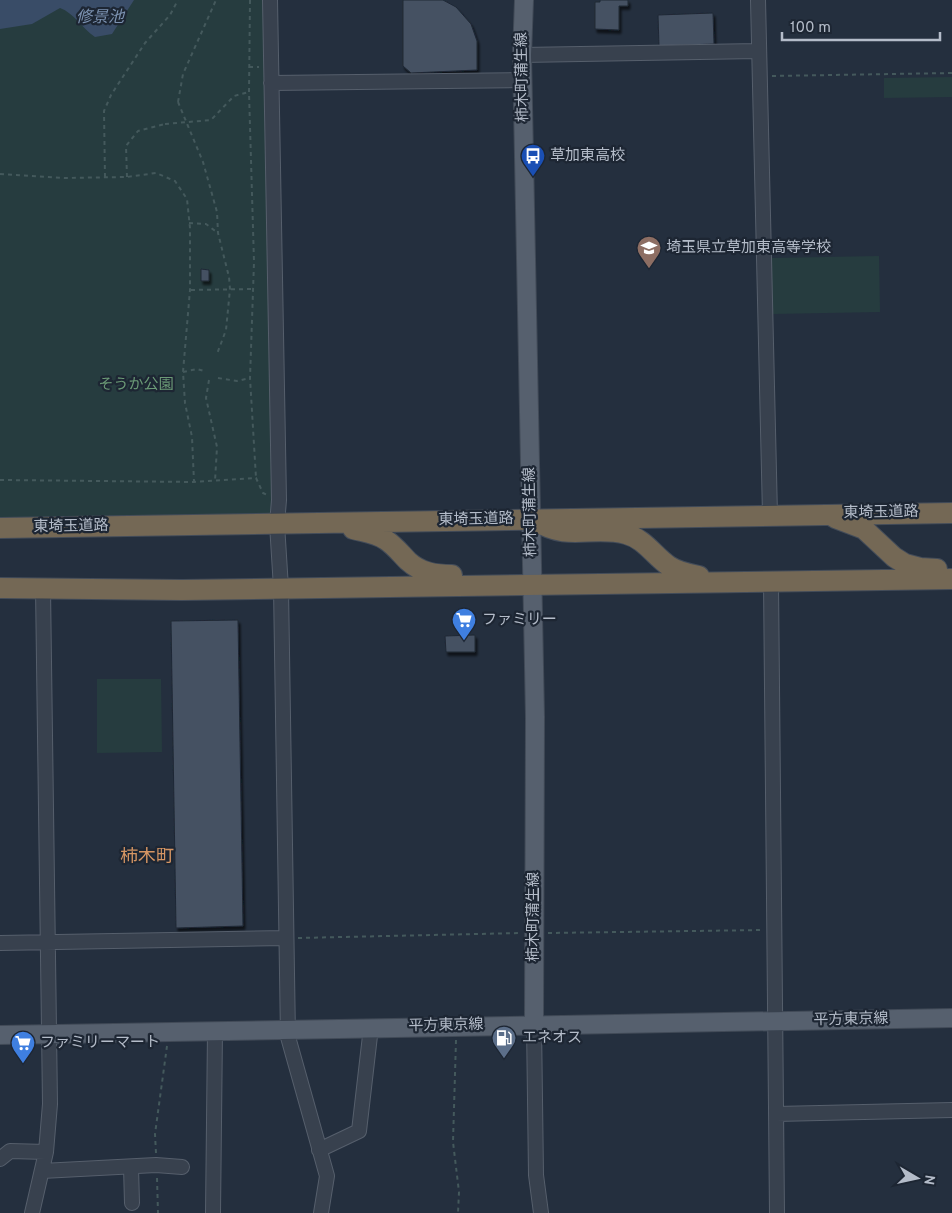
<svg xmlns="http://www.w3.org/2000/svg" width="952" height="1213" font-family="Overpass,'Noto Sans JP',sans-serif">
  <defs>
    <filter id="shadow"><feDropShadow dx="2" dy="3.5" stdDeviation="1" flood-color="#0009"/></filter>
  </defs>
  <rect width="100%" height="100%" fill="#242f3e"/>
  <!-- green -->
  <path fill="#263c3f" d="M0 0H266L273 519 0 523Z
    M952 77V97L884 98V78Z
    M879 256 880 312 773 314 771 258Z
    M97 679H161L162 752 97 753Z"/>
  <!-- water -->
  <path fill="#394c67" d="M0 0H134L112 34 95 37C82 28 74 13 60 8L32 24 0 29Z"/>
  <!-- building -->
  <path fill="#455162" stroke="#1f2835" filter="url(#shadow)" d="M403 0H443L456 7 471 24 477 41V70L411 73 403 66Z
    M600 0H628V6H619V30L595 29V2H600Z
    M713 13 714 44 659 46 658 15Z
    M201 269 209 270V281H201Z
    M238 620 243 926 176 928 171 621Z
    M475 635V652H446L445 636Z"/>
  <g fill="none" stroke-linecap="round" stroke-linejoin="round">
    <defs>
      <path id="minor" d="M270 0 279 500 277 524 281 588 288 1037 327 1176 321 1213
        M758 0 770 515
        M522 55 758 51
        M271 83 523 80
        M771 582 777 1213
        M0 943 286 938
        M534 1024 536 1175 541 1213
        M776 1114 952 1110
        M319 1150 359 1131 371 1027
        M0 1159 10 1151 46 1152
        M131 1167 132 1203
        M42 1171 156 1165 182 1167
        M32 1213 46 1152 50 1104 43 588
        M213 1213 215 1031"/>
      <path id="major" d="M524 0 522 55 535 717 534 1024
        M0 1035 952 1018"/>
      <path id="highway" d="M835 518 864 529 894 557 905 564 920 568 937 569
        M536 521C568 542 593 525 626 534 645 539 654 556 669 566 678 572 688 574 699 576
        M0 528 952 513
        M353 529C364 532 376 533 386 540 395 546 401 554 408 561 421 573 436 575 452 575
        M0 588 182 590 952 579"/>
    </defs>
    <!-- minor casing -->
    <use href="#minor" stroke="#565f6c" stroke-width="16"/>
    <!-- major casing -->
    <use href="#major" stroke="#414a57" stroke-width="20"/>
    <!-- highway casing -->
    <use href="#highway" stroke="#434c59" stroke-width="22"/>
    <!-- path -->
    <path stroke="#44595c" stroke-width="2" stroke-dasharray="4 4" stroke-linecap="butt" d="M250 0 249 92 254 262 250 378 256 478
      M249 67H259
      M772 76 952 73
      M178 102 203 162 217 212 218 233 229 277 230 289 226 330 217 354
      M178 102 183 74 216 0
      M165 124 211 120 234 96 249 92
      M0 174 64 178 127 177 156 173 175 181 187 199 190 228V290L183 372 185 403 192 437 194 482
      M105 177 104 111 111 95 145 43 170 15 178 0
      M127 177 126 146 138 131 165 124
      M189 223 206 224 218 233
      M191 290 253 289
      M183 372 197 369 204 371
      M218 378 237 381 250 378
      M209 380 206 398 217 447 215 481
      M0 480 194 482 256 478 263 493 267 495
      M548 933 764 930
      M298 938 521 933
      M456 1040 453 1142 459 1192 458 1213
      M156 1153 155 1134 167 1046
      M157 1178 158 1213"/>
    <!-- minor -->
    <use href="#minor" stroke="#38414e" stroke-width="14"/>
    <!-- major -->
    <use href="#major" stroke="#56606e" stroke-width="18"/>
    <!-- highway -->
    <use href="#highway" stroke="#746855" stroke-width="20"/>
  </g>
  <!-- icons -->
  <defs>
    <symbol id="bus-pin" viewBox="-11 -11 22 30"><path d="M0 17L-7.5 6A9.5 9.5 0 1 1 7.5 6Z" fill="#1a4fb4" stroke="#1d2633"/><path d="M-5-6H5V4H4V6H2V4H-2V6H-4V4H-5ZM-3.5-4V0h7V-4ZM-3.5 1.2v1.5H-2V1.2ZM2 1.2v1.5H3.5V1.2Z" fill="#fff"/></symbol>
    <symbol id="school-pin" viewBox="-11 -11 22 30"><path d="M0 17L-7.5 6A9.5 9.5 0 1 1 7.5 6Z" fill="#8d6e63" stroke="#1d2633"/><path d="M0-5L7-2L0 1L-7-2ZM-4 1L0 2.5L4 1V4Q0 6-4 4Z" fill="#fff"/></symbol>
    <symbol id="supermarket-pin" viewBox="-11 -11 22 30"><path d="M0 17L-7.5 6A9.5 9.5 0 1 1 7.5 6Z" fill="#3f7fe0" stroke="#1d2633"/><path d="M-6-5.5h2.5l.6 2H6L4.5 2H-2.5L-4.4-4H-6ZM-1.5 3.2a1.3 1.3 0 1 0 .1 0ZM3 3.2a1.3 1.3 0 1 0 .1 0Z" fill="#fff"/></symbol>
    <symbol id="fuel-pin" viewBox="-11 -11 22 30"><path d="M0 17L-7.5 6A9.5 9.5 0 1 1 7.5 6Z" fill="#5c6f8a" stroke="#1d2633"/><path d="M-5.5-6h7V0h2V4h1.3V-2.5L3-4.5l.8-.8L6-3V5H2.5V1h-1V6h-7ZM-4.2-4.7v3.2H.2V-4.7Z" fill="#fff"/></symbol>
  </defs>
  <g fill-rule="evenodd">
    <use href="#bus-pin" x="519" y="142" width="28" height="38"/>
    <use href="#school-pin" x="635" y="234" width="28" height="38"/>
    <use href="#supermarket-pin" x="450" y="606" width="28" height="38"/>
    <use href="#fuel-pin" x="490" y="1024" width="28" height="38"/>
    <use href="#supermarket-pin" x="9" y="1029" width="28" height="38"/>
  </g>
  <g text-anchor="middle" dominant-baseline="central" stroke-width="4.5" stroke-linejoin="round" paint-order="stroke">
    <!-- street labels -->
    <g font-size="15" fill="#b4bcc9" stroke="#1d2633">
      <text transform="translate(523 77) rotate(-91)">柿木町蒲生線</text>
      <text transform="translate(531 512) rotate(-91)">柿木町蒲生線</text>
      <text transform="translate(881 513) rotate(-1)">東埼玉道路</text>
      <text transform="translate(476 520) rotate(-1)">東埼玉道路</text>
      <text transform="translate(71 527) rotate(-1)">東埼玉道路</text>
      <text transform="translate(534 917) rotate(-90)">柿木町蒲生線</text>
      <text transform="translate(851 1020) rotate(-1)">平方東京線</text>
      <text transform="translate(446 1026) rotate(-1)">平方東京線</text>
    </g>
    <!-- poi labels -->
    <g font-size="15" fill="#b4bcc9" stroke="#1d2633" text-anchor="start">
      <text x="550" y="156">草加東高校</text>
      <text x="666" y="248">埼玉県立草加東高等学校</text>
      <text x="482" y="620">ファミリー</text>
      <text x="522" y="1038">エネオス</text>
      <text x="40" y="1043">ファミリーマート</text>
    </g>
    <!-- park labels -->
    <g font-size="15" fill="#6b9a76" stroke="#1d2633">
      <text x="136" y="385">そうか公園</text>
    </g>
    <!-- water labels -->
    <g font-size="16" font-style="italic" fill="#7c92b1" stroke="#1d2633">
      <text x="100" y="18">修景池</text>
    </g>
    <!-- quarter labels -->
    <g font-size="18" fill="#d59563" stroke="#1d2633">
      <text x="147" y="857">柿木町</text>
    </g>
  </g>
  <!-- north arrow -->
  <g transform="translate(917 1178) rotate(99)" stroke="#1d2633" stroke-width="4" paint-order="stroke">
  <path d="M0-4L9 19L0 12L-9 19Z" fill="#b4bcc9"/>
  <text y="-8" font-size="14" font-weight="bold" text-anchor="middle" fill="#b4bcc9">N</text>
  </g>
  <!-- scale -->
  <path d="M782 32v8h158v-8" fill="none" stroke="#b4bcc9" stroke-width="2.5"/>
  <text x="790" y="32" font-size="15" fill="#b4bcc9" stroke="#1d2633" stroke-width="4" paint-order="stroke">100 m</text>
</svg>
